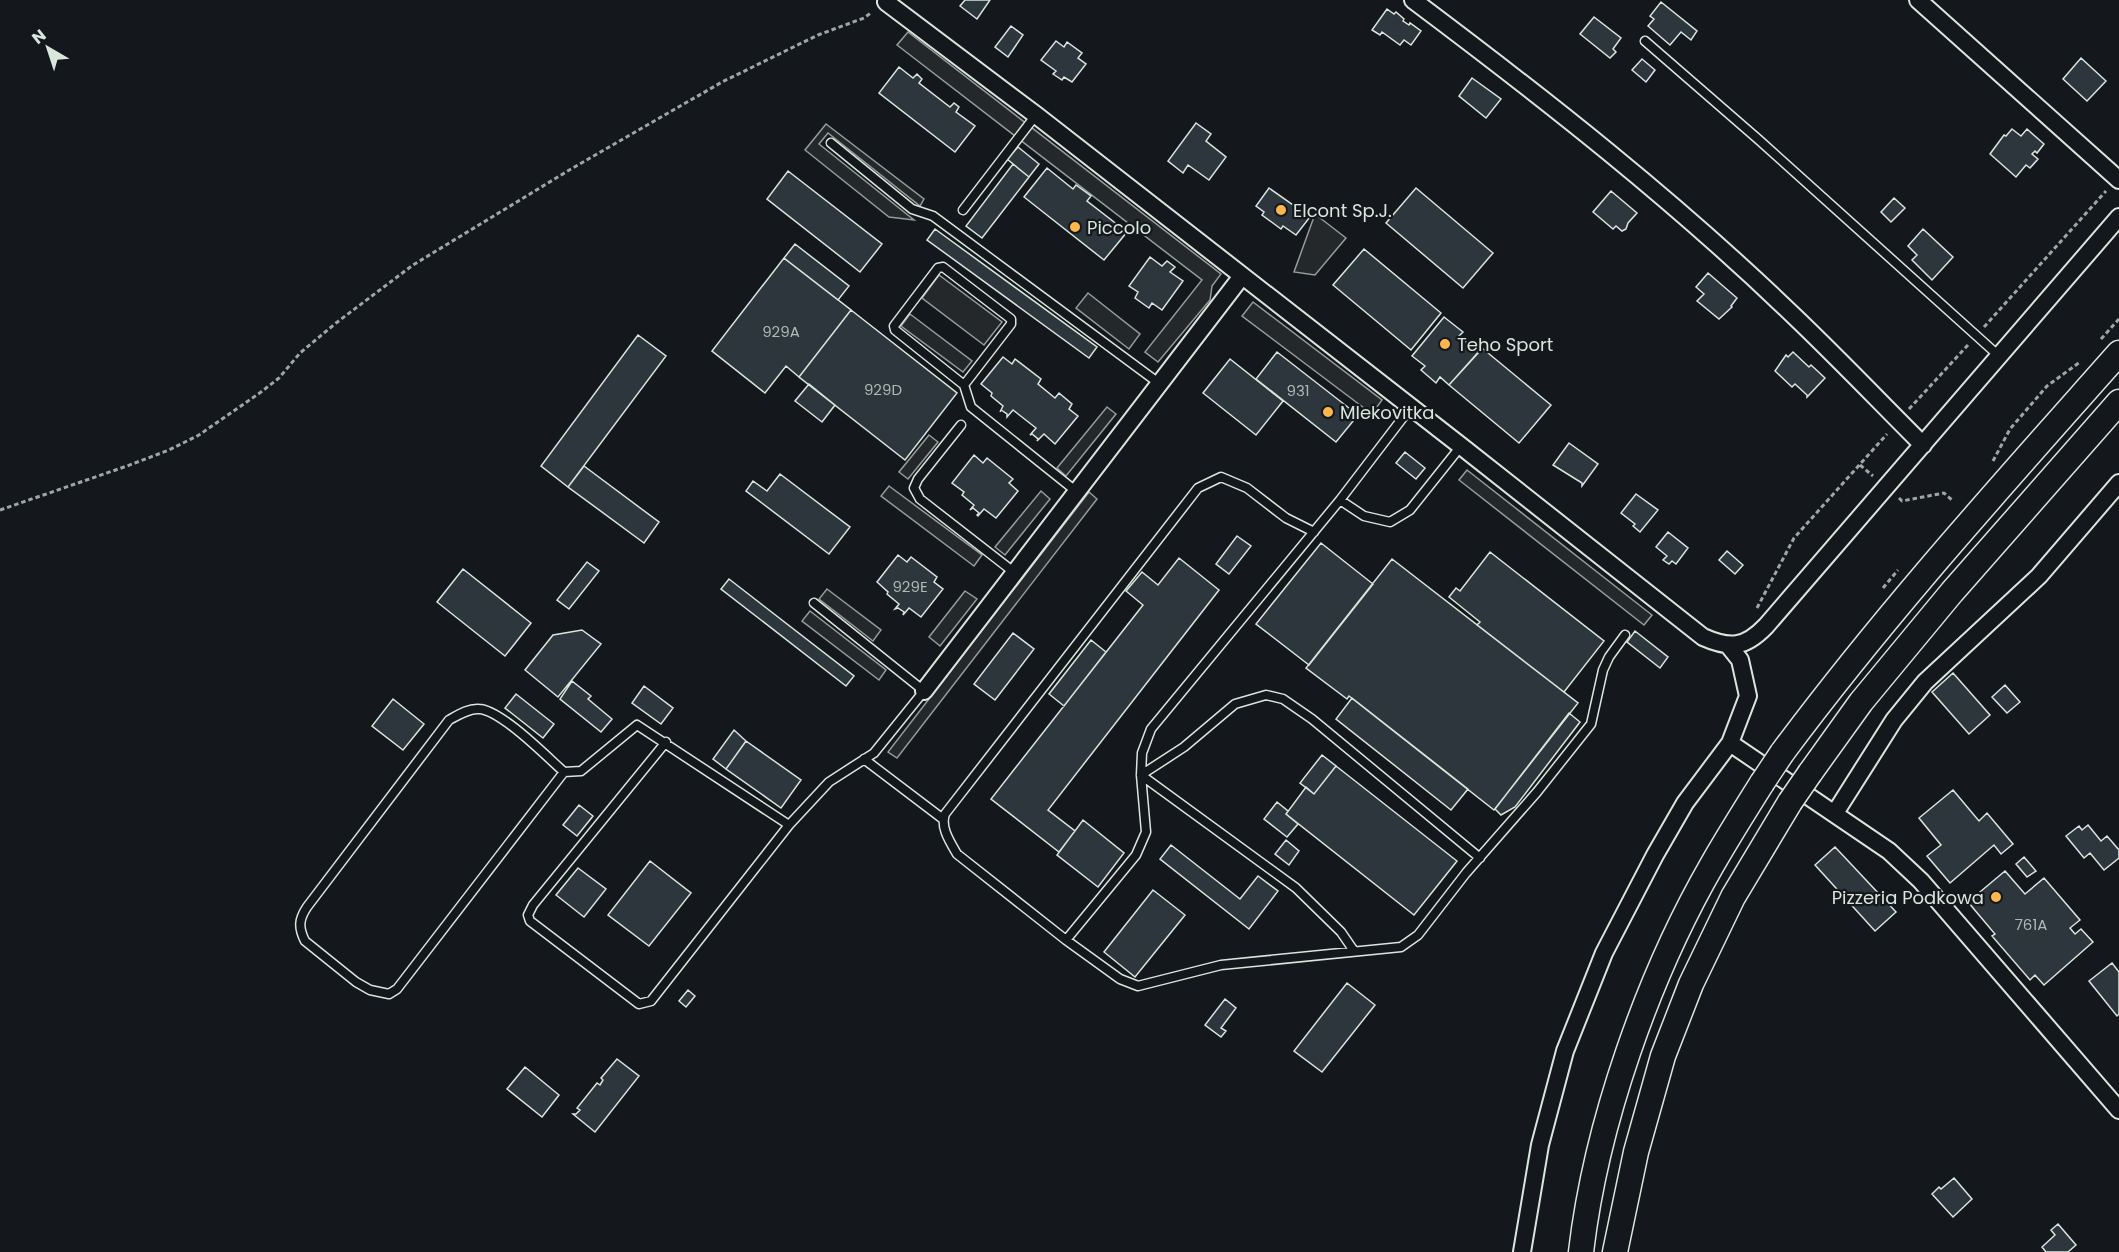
<svg xmlns="http://www.w3.org/2000/svg" width="2119" height="1252" font-family="Poppins,sans-serif">
  <rect width="100%" height="100%" fill="#14181c"/>
  <!-- parking -->
  <path fill="#24282b" stroke="#939e99" stroke-width="1.5" d="M908 32 1221 274 1212 286 1210 300 1158 362 1145 352 1202 280 897 45Z
    M826 124 924 199 920 206 828 133 819 144 914 220 889 217 805 150Z
    M1315 214 1346 238 1315 275 1294 272Z
    M939 275 1002 322 984 345 922 298Z
    M1088 293 1140 334 1129 349 1076 308Z
    M1253 302 1382 400 1372 414 1242 316Z
    M910 314 972 361 963 372 901 326Z
    M1107 407 1116 414 1066 476 1057 468Z
    M929 435 938 442 908 479 899 472Z
    M1467 470 1652 615 1644 625 1459 480Z
    M889 486 982 555 974 566 881 496Z
    M1041 491 1050 499 1005 555 995 547Z
    M1089 492 1097 499 897 758 888 752Z
    M827 589 881 630 873 641 819 599Z
    M965 591 977 599 940 646 929 637Z
    M810 611 886 670 879 680 802 621Z"/>
  <!-- building -->
  <path fill="#2c363c" stroke="#d8e6dc" stroke-width="1.5" d="M965 0H990L977 19 960 6Z
    M1661 2 1697 31 1691 40 1681 32 1670 45 1648 26 1654 19 1650 16Z
    M1387 9 1394 14 1396 12 1404 19 1403 21 1409 25 1410 23 1421 31 1411 45 1404 40 1400 45 1382 32 1380 35 1372 30Z
    M1594 17 1621 38 1613 49 1616 52 1610 58 1580 34Z
    M1011 26 1023 35 1008 57 995 47Z
    M1056 41 1064 47 1067 42 1082 53 1078 58 1086 64 1072 82 1064 77 1062 80 1053 74 1056 71 1041 60Z
    M2081 58 2106 81 2087 101 2063 79Z
    M1642 59 1655 70 1646 82 1632 70Z
    M899 67 913 78 917 74 922 79 919 83 950 107 954 103 959 107 956 112 975 126 955 152 879 93Z
    M1472 78 1501 99 1486 118 1459 96Z
    M1196 123 1211 134 1206 141 1226 157 1209 180 1188 165 1183 173 1168 161Z
    M2012 129 2021 136 2027 129 2044 144 2037 153 2035 151 2032 154 2038 159 2030 168 2026 165 2016 177 1990 154 2004 135 2006 136Z
    M1018 147 1039 164 1029 177 1007 159Z
    M1013 164 1029 177 982 238 966 226Z
    M1047 168 1073 189 1076 185 1091 196 1087 201 1127 232 1104 260 1024 197Z
    M788 171 882 244 860 272 767 199Z
    M1269 188 1310 217 1296 235 1283 226 1281 229 1262 215 1264 212 1256 206Z
    M1416 188 1493 253 1463 288 1386 223Z
    M1611 191 1637 213 1628 223 1626 229 1622 231 1616 226 1613 229 1593 212Z
    M1894 198 1905 208 1891 222 1881 212Z
    M935 229 1097 347 1089 358 927 240Z
    M1923 229 1953 257 1932 280 1912 260 1917 255 1908 246Z
    M795 244 849 286 838 300 784 258Z
    M1364 249 1441 313 1411 350 1333 285Z
    M1150 257 1162 266 1167 261 1175 267 1170 272 1183 281 1162 310 1152 303 1149 308 1135 298 1138 292 1129 286Z
    M784 258 851 310 799 377 786 366 765 393 712 351Z
    M1708 273 1737 298 1731 306 1732 307 1719 319 1697 301 1704 294 1696 287Z
    M851 310 957 393 905 460 799 377Z
    M1444 317 1463 332 1459 336 1479 352 1449 385 1440 377 1436 383 1421 370 1425 366 1412 356Z
    M638 335 666 356 568 487 541 466Z
    M1482 348 1551 405 1519 443 1449 385Z
    M1277 352 1358 415 1336 442 1256 379Z
    M1793 352 1809 367 1811 365 1825 378 1807 397V395L1795 384 1792 387 1775 371 1786 355 1788 357Z
    M1003 357 1012 364 1015 359 1041 379 1038 384 1055 398 1059 393 1072 404 1069 409 1078 416 1055 444 1044 434 1037 441 1038 439 1032 434 1030 435 1036 428 1013 410 1007 417V414L1001 410 1000 412 1003 406 991 396 992 393 981 384Z
    M1230 359 1283 401 1256 435 1203 393Z
    M809 384 835 405 822 422 795 401Z
    M1569 443 1598 464 1582 486V483L1553 465Z
    M1405 452 1425 468 1416 479 1396 463Z
    M974 455 983 463 987 458 1013 479 1009 483 1018 491 996 518 984 509 978 516 977 515 979 513 973 508 970 510 974 505 962 495 964 492 952 483Z
    M584 466 659 522 644 543 568 487Z
    M780 474 850 527 829 554 746 491 753 481 767 491Z
    M1636 494 1658 510 1640 532 1633 526 1635 524 1621 513Z
    M1668 532 1688 548 1676 564 1672 561 1669 564 1663 560 1667 556 1656 547Z
    M1237 536 1251 546 1229 574 1216 564Z
    M1321 543 1373 584 1309 665 1256 624Z
    M1727 551 1743 565 1735 574 1719 560Z
    M1490 552 1604 641 1564 692 1477 625 1480 622 1449 597 1456 588 1460 591Z
    M898 555 907 562 911 557 937 577 934 582 943 589 921 617 909 608 903 615 904 612 898 608 895 609 899 604 887 594 888 592 877 582Z
    M1179 558 1219 590 1048 810 1075 831 1059 852 991 799 1143 605 1126 591 1142 572 1158 585Z
    M1392 559 1578 703 1494 810 1349 696 1347 699 1306 668Z
    M587 562 599 571 569 609 557 600Z
    M463 569 531 623 505 656 437 602Z
    M729 579 854 676 846 686 721 589Z
    M582 630 601 644 558 697 525 670 553 635Z
    M1635 631 1668 657 1660 668 1627 642Z
    M1013 633 1034 649 995 700 974 684Z
    M1091 640 1106 652 1064 706 1049 694Z
    M1953 673 1990 715 1969 734 1932 692Z
    M572 681 591 696 588 699 612 719 601 732 560 699Z
    M2005 685 2020 702 2007 713 1992 697Z
    M644 686 673 708 661 724 632 703Z
    M516 694 554 724 543 738 505 708Z
    M1352 698 1468 789 1451 810 1336 719Z
    M393 699 424 724 403 750 372 726Z
    M1569 713 1580 722 1515 807 1501 815 1495 809Z
    M734 730 746 741 726 769 713 759Z
    M746 741 801 780 781 808 726 769Z
    M1322 755 1336 766 1314 794 1300 783Z
    M1336 766 1457 861 1414 915 1286 814 1306 787 1314 794Z
    M1953 790 1979 821 1987 813 2013 844 2001 854 1994 845 1950 883 1927 856 1941 845 1919 818Z
    M1277 802 1288 811 1286 814 1298 824 1287 837 1264 819Z
    M579 805 593 816 577 836 563 825Z
    M1083 820 1124 853 1098 887 1057 855Z
    M2088 825 2101 841 2107 836 2119 850V858L2104 870 2090 853 2084 858 2066 836 2079 826 2082 830Z
    M1286 840 1299 851 1289 865 1275 854Z
    M1171 845 1240 899 1258 876 1278 891 1249 929 1160 859Z
    M1835 847 1896 912 1875 931 1815 865Z
    M2024 857 2036 871 2027 877 2016 864Z
    M650 861 691 893 649 946 608 915Z
    M578 868 606 889 584 917 556 895Z
    M2005 871 2025 894 2044 878 2080 920 2070 928 2075 934 2081 929 2093 942 2044 985 2035 975 2030 980 1992 936 1995 934 1968 902Z
    M1153 890 1185 915 1135 977 1104 952Z
    M2112 963 2119 972V1014L2117 1016 2089 981Z
    M1347 983 1375 1005 1322 1072 1294 1051Z
    M688 990 695 996 686 1007 679 1001Z
    M1225 999 1236 1008 1221 1028 1226 1031 1221 1037 1205 1025Z
    M617 1059 639 1076 595 1132 573 1114H576L580 1110 577 1108 597 1083 600 1085 603 1080 601 1078Z
    M525 1067 559 1095 542 1117 507 1089Z
    M1954 1178 1972 1199 1953 1217 1932 1194 1939 1187 1941 1189Z
    M2058 1224 2076 1245 2068 1252H2046L2042 1247 2055 1235 2051 1230Z"/>
  <g fill="none" stroke-linecap="round" stroke-linejoin="round">
    <defs>
      <path id="lane" d="M1645 41 1759 140 1999 356
        M831 143 912 209 933 216 1160 384
        M963 210 1036 115
        M964 385 895 330 894 326 938 268 943 267 1011 319V324L964 385 971 407 1077 492
        M961 425 918 479 914 488 920 499 1015 573
        M1340 500 1364 516 1390 522 1410 510 1461 446
        M1314 532 1286 518 1247 488 1221 477 1198 488 945 814C940 827 950 842 957 854L1066 940 1120 979 1138 986 1221 965 1401 947 1418 935 1466 873 1537 792 1591 724 1603 670 1609 657 1625 635
        M666 742 533 905 528 915 530 921 639 1004 651 1001 789 825 829 782 874 753 924 691 814 603
        M864 759 943 819
        M564 772C546 756 501 710 479 709 469 708 458 715 449 720L307 907C299 919 298 927 305 941L356 982 370 990 389 994 397 989 564 772 581 771 637 725 789 825
        M1066 940 1136 855 1146 832 1141 775 1142 753 1151 729 1340 500 1411 407
        M1354 951 1341 932 1296 888 1141 775 1184 747 1235 704 1266 695 1283 699 1312 719 1480 858"/>
      <path id="street" d="M887 0 886 2 1036 115 1461 446 1703 637C1730 649 1745 648 1766 626L2119 217
        M1413 0C1545 99 1675 201 1794 316 1838 358 1880 402 1923 445
        M1918 0 2119 180
        M924 691 1242 276
        M1730 743 1889 851 1921 881 2119 1110
        M1835 813 1894 720 1925 682 2039 576 2119 483
        M1522 1252 1540 1145 1565 1051 1604 953 1655 855 1685 803 1730 743 1748 696 1740 660 1728 645"/>
      <path id="secondary" d="M1782 753C1886 613 2003 484 2119 353
        M1810 773 1861 702 1952 592 2119 402
        M1581 1252C1596 1124 1648 976 1712 865 1728 837 1745 810 1762 783
        M1615 1252 1636 1152 1663 1056 1691 984 1733 897 1790 802"/>
    </defs>
    <!-- lane casing -->
    <use href="#lane" stroke="#d8e6dc" stroke-width="11"/>
    <!-- street casing -->
    <use href="#street" stroke="#d8e6dc" stroke-width="20"/>
    <!-- secondary casing -->
    <use href="#secondary" stroke="#d8e6dc" stroke-width="27"/>
    <!-- path -->
    <path stroke="#9da8a2" stroke-width="3" stroke-dasharray="4.5 3" stroke-linecap="butt" d="M1984 327 2106 191
      M2101 339 2119 319
      M1909 409 1968 345
      M1993 461 2010 429 2047 386 2080 362
      M1860 465 1873 476
      M1899 498 1902 501 1944 493 1953 501
      M0 510 127 466 169 450 199 435 261 392 279 378 300 353 336 323 413 265 571 169 722 82 818 35 864 18 872 12
      M1883 588 1898 570
      M1757 608 1794 538 1887 434"/>
    <!-- lane -->
    <use href="#lane" stroke="#14181c" stroke-width="8"/>
    <!-- street -->
    <use href="#street" stroke="#14181c" stroke-width="16"/>
    <!-- secondary -->
    <use href="#secondary" stroke="#14181c" stroke-width="24"/>
    <defs>
      <path id="secondary-bridge" d="M1762 783 1782 753
        M1790 802 1810 773"/>
    </defs>
    <!-- secondary-bridge casing -->
    <use href="#secondary-bridge" stroke="#d8e6dc" stroke-width="27" stroke-linecap="butt"/>
    <!-- secondary-bridge -->
    <use href="#secondary-bridge" stroke="#14181c" stroke-width="24"/>
  </g>
  <!-- markers -->
  <g fill="#ffb74d" stroke="#14181c" stroke-width="2">
    <circle cx="1281" cy="210" r="6"/>
    <circle cx="1075" cy="227" r="6"/>
    <circle cx="1445" cy="344" r="6"/>
    <circle cx="1328" cy="412" r="6"/>
    <circle cx="1996" cy="897" r="6"/>
  </g>
  <g text-anchor="middle" dominant-baseline="central" stroke-width="4.5" stroke-linejoin="round" paint-order="stroke">
    <!-- number labels -->
    <g font-size="15" fill="#adbab4">
      <text x="781" y="331">929A</text>
      <text x="883" y="389">929D</text>
      <text x="1298" y="390">931</text>
      <text x="910" y="586">929E</text>
      <text x="2031" y="924">761A</text>
    </g>
    <!-- poi labels -->
    <g font-size="18" fill="#d8e6dc" stroke="#14181c" text-anchor="start">
      <text x="1293" y="210">Elcont Sp.J.</text>
      <text x="1087" y="227">Piccolo</text>
      <text x="1457" y="344">Teho Sport</text>
      <text x="1340" y="412">Mlekovitka</text>
      <text x="1984" y="897" text-anchor="end">Pizzeria Podkowa</text>
    </g>
  </g>
  <!-- north arrow -->
  <g transform="translate(48 48) rotate(321)" stroke="#14181c" stroke-width="4.5" paint-order="stroke">
  <path d="M0-4.5L10 22L0 15L-10 22Z" fill="#d8e6dc"/>
  <text y="-9" font-size="16" font-weight="bold" text-anchor="middle" fill="#d8e6dc">N</text>
  </g>
</svg>
